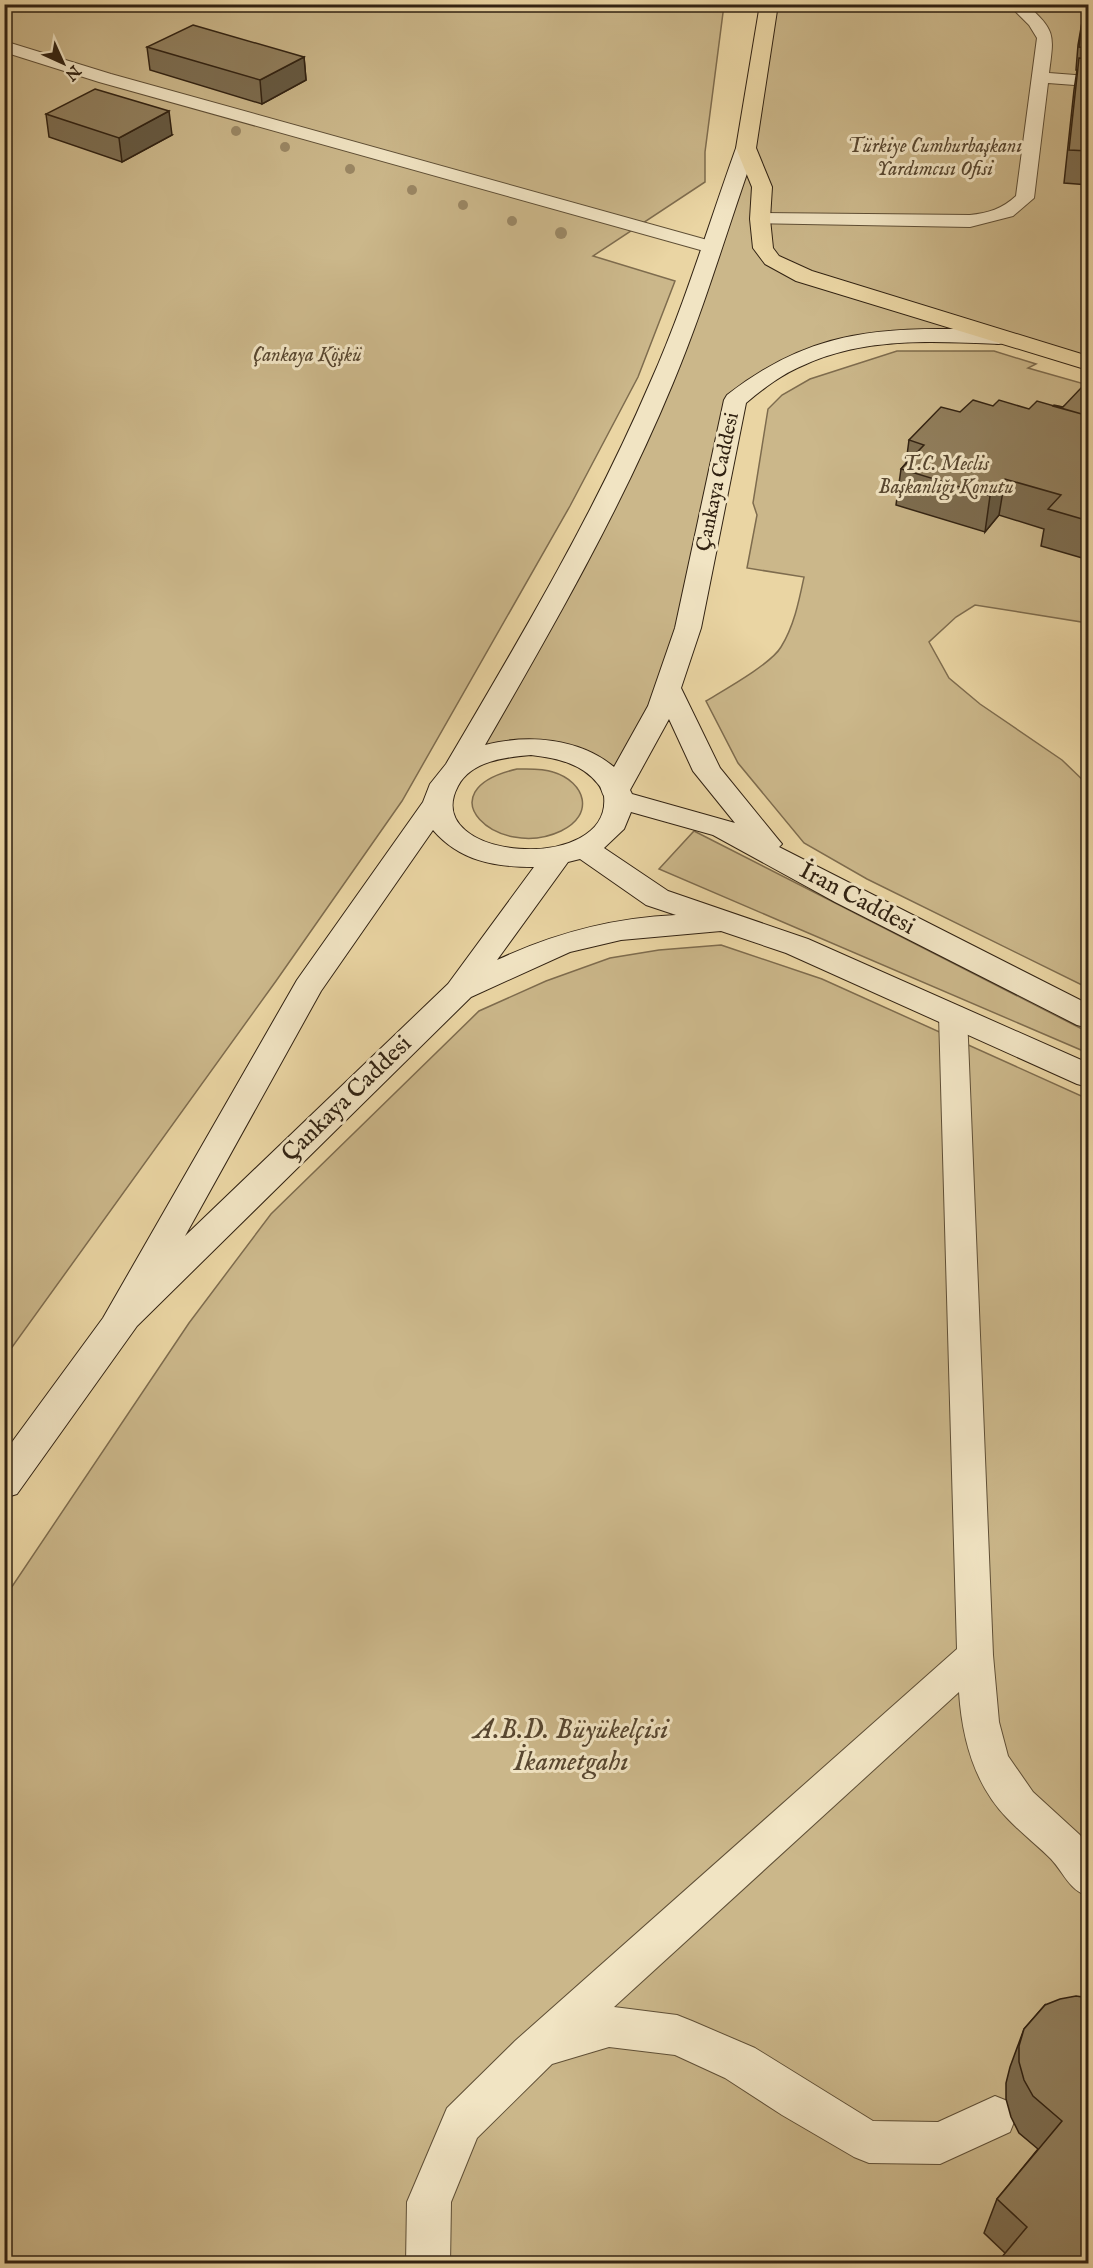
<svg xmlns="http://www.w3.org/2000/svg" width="1093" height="2268" font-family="'IM FELL English',serif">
  <rect width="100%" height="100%" fill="#ead5a3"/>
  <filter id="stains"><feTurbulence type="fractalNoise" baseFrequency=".00333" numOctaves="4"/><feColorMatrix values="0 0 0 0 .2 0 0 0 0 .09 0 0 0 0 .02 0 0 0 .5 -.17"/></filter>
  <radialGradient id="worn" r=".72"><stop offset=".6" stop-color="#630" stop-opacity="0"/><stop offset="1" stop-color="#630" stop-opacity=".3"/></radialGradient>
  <!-- green -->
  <path fill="#cbb78a" stroke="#7e6c4e" stroke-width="1.5" d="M5 5H724L705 152V182L593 256 675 281 638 377 570 506 402 801 276 981 5 1357Z
    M769 5H1088V363L999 337 830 347 735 400 688 628 611 780 541 747 458 767 601 513 746 148Z
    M897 351H994L1036 364 1028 368 1088 385V623L975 605 956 617 929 642 949 678 980 704 1062 760 1088 785V988L867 879 804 843 738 763 706 701C724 690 771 664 781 647 794 626 799 601 804 577L747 568 757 515 753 503 768 409 782 395 810 379Z
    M517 769C529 769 542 768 553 772 586 782 595 815 561 831 498 861 422 791 517 769Z
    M694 831 1088 1032V1053L659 869Z
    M721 945 822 979 1088 1099V2263L5 2264V1597L189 1323 271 1214 479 1011 546 981 610 958 659 950Z"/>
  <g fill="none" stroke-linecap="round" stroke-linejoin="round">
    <defs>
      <path id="lane" d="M1008 4H1026C1056 31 1054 34 1049 73L1088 76V86L1048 83 1034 198 1013 216 970 227 753 223 751 219 753 215 760 213 970 215C988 213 1002 209 1016 196L1037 38 1029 25Z
        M4 41 111 74 718 243 720 247 718 251H704L99 82 4 52Z
        M953 1005 963 1008 967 1015 993 1655 999 1722 1008 1756 1033 1792 1080 1835 1088 1847V1896C1069 1890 1064 1873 1051 1859 1037 1845 1021 1833 1007 1818 974 1784 962 1738 959 1692L614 2007 677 2015 692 2021 755 2048 873 2121 938 2122 995 2096 1010 2102 1016 2117 1010 2132 940 2164 869 2163 854 2157 782 2115 725 2078 675 2055 609 2047 552 2064 477 2138 451 2202 450 2264H406L407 2202 447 2108 515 2041 957 1649 939 1015 943 1008Z"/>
      <path id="secondary" d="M746 142 753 144 756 148C728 226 705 307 673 383 621 509 553 627 485 745 528 734 579 738 614 767L648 706 675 628 724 400 727 395C798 340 858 328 947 329 966 329 988 328 1007 332L1010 337 1007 342 999 344C934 341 864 337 804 365 782 374 764 388 746 403L701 628 681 688 720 768 777 838 782 844 779 847 1088 1004V1028L1077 1025 835 902 713 835 631 812 624 829 604 848 668 891 808 939 1088 1063V1087L1077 1084 786 953 721 931 621 940 570 952 471 997 137 1326 17 1494 4 1498V1453L103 1318 297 980 423 802 430 784 446 764C519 640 593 516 650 383 684 307 708 226 736 148L739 144ZM669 719 693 771 735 823 632 794 630 790ZM531 755C556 758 582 763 598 784 602 788 601 791 604 796 613 875 418 861 458 786 471 761 506 757 531 755ZM433 830C460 861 494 867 534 867L448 984 185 1236 321 991ZM580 859 646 905 676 915C612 918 555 933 497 960L568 862Z"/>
      <path id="primary" d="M760 4H778L756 148 772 187 770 219 773 248 779 256 812 271 1088 356V370L796 281 765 264 753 248 750 219 752 187 736 148Z"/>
    </defs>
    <!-- lane casing -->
    <use href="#lane" stroke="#5f4f36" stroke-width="2"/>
    <!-- secondary casing -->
    <use href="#secondary" stroke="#312212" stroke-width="2"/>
    <!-- primary casing -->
    <use href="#primary" stroke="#312212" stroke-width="2"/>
    <!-- lane -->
    <use href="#lane" fill="#f1e4c3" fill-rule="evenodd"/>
    <!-- secondary -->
    <use href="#secondary" fill="#f1e4c3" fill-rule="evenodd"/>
    <!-- primary -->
    <use href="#primary" fill="#ead5a3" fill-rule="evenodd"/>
  </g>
  <!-- trees -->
  <g fill="#9a8764">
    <circle cx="236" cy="131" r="5"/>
    <circle cx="285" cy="147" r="5"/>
    <circle cx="350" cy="169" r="5"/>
    <circle cx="412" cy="190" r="5"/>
    <circle cx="463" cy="205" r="5"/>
    <circle cx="512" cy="221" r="5"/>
    <circle cx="561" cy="233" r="6"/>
  </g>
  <!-- wall -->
  <path fill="#7d6d50" stroke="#312212" stroke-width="1.5" d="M1082 22 1089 23V185L1064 183 1074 90 1077 70H1076L1078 45Z
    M147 47 304 57 306 80 262 104 150 70Z
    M46 114 172 135 122 162 49 137Z
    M1089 390V560L1041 546 1044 529 999 515 985 532 896 505 901 469 906 463 909 440 960 412 993 406 1029 409 1053 406 1063 407Z
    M1045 2005 1089 2264 1005 2253 984 2233 997 2199 1038 2149 1019 2133 1011 2117 1006 2099V2083L1010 2067 1024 2029Z"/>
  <!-- shaded-wall -->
  <path fill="#665941" stroke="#312212" stroke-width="1.5" d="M304 57 306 80 262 104 260 80Z
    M169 111 172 135 122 162 119 138Z
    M1005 479 999 515 985 532 990 496Z"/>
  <!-- building -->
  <path fill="#917f5d" stroke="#312212" stroke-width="1.5" d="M1082 22 1089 23V48L1079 47Z
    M193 25 304 57 260 80 147 47Z
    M1079 58 1089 59V151L1069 150Z
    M95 89 169 111 119 138 46 114Z
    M1081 388 1089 390V416L1053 406 1054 405 1063 407Z
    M973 400 993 406 999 400 1029 409 1037 401 1089 416V521L1048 509 1061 495 1005 479 990 496 901 469 924 445 909 440 941 407 960 412Z
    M1076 1996 1089 1998V2264H996L1027 2227 997 2199 1062 2121 1033 2096 1024 2080 1019 2062V2046L1024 2029 1045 2005 1060 1999Z"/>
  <g text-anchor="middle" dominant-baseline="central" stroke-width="6" stroke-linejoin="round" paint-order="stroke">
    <!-- far-park labels -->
    <g font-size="20" font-style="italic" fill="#584730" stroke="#f1e4c3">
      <text x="935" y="146">Türkiye Cumhurbaşkanı<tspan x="935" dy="23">Yardımcısı Ofisi</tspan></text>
      <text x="307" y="355">Çankaya Köşkü</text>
      <text x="946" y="464">T.C. Meclis<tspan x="946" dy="23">Başkanlığı Konutu</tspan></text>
    </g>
    <!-- far-street labels -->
    <g font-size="20" fill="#312212" stroke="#f1e4c3">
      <text transform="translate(718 482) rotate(-78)">Çankaya Caddesi</text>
    </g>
    <!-- street labels -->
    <g font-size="24" fill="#312212" stroke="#f1e4c3">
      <text transform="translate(857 899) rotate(28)">İran Caddesi</text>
      <text transform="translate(347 1099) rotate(-44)">Çankaya Caddesi</text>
    </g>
    <!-- near-park labels -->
    <g font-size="28" font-style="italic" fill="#584730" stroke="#f1e4c3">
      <text x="571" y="1730">A.B.D. Büyükelçisi<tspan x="571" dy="32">İkametgahı</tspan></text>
    </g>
  </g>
  <!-- margin -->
  <rect width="1093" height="2268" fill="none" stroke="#ead5a3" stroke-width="24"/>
  <rect x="6" y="6" width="1081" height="2256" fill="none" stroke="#312212" stroke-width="3"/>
  <rect x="12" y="12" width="1069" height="2244" fill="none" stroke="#312212" stroke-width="1.5"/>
  <!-- north arrow -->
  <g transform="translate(63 63) rotate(135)" stroke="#f1e4c3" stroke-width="4.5" paint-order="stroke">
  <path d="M0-4.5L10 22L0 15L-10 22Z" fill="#312212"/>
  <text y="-9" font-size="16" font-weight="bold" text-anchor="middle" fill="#312212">N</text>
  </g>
  <rect width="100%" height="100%" filter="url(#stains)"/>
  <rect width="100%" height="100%" fill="url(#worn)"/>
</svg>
